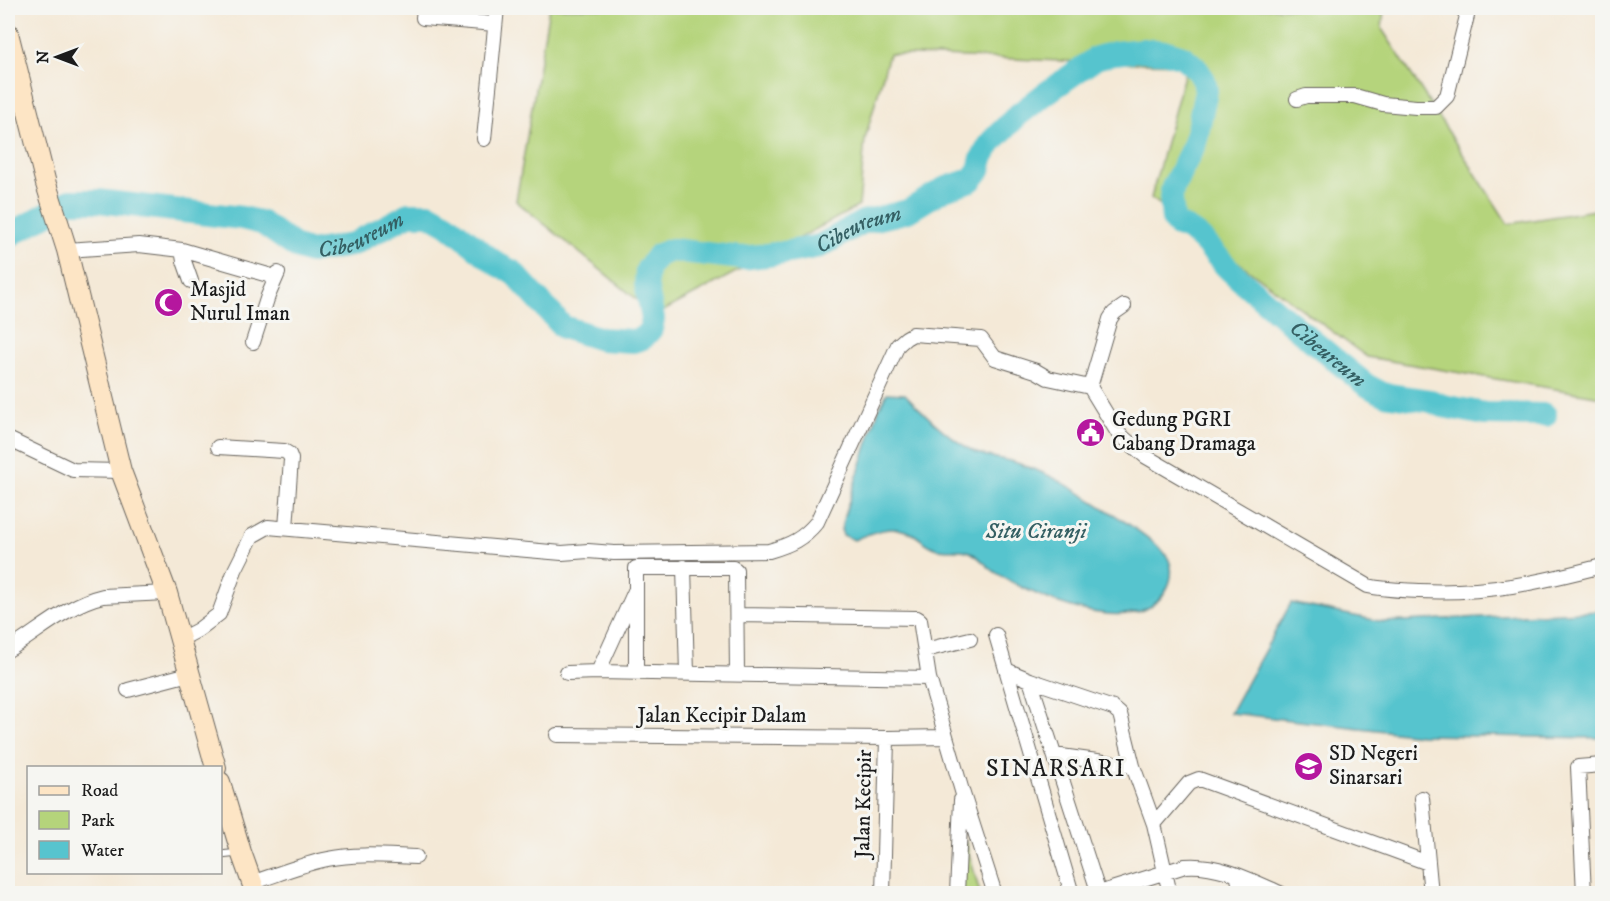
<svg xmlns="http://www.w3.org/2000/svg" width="1610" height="901" font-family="'IM FELL DW Pica',serif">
  <rect width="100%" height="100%" fill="#f6f6f2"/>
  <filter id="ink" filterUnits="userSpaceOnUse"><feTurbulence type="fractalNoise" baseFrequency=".0167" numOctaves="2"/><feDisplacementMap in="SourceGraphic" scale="12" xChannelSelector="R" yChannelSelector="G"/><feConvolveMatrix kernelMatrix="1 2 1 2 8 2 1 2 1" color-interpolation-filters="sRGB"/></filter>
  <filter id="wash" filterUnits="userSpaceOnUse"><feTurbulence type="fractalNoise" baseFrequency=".008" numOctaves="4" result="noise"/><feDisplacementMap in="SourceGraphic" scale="24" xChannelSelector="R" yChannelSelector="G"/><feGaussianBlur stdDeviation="1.35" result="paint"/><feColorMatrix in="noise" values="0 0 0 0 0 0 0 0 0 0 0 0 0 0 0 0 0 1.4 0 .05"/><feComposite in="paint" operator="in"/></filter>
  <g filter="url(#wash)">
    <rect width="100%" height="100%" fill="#f4e9d7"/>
    <!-- green -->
    <path fill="#b5d47b" stroke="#68784c" stroke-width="1.5" d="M549 8H1384L1382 29 1508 224 1602 209V397L1367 357 1151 198 1187 64 1088 62 889 54 865 139 859 206 656 315 516 201Z
      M965 839 980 893H960Z"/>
    <!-- water -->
    <path fill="#57c4ce" stroke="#3a7075" stroke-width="1.5" d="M887 393 905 394C923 413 951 440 975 452 986 457 998 458 1010 461 1019 463 1027 467 1036 470 1064 481 1089 499 1115 515 1130 525 1149 537 1162 550 1174 562 1174 578 1165 592 1134 642 1031 596 995 572 986 566 980 557 970 552 960 548 949 551 938 549 927 546 921 538 911 533 892 524 872 532 854 540L843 535 841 530 844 516 879 409Z
      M1291 603 1384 622 1602 611V738L1420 735 1230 713Z"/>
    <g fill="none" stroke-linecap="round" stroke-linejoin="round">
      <!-- river -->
      <path stroke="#57c4ce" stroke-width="24" id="s1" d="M8 236 70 201H98L242 218 262 223 296 247 310 252 351 245 409 214H429L447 224 497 264 513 272 563 327 601 339 633 341 643 338 651 329 653 319 646 284 647 270 658 255 672 250 742 258 783 253 820 246 863 222 908 211 944 189 971 180 979 170 982 158 992 141 1018 115 1045 94 1096 58 1114 53 1142 50 1167 52 1183 57 1196 68 1204 80 1206 91 1195 143 1173 187 1171 197 1173 219 1177 225C1202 232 1214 256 1232 272 1275 311 1321 348 1366 385L1383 394 1431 401 1443 406 1485 414 1545 415"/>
    </g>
  </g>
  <g filter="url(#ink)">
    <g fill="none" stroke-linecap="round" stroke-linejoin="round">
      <defs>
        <path id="lane" d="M220 855 239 853"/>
        <path id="street" d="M424 8 423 18 495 24
          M1297 99 1306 96H1355L1383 104 1416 107H1436L1447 96 1467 16 1462 8
          M484 139 497 8
          M67 250 139 245 182 250 275 277
          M182 250 184 261 191 281
          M253 342 268 296 278 273
          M1090 387 1110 319 1114 313 1124 306
          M8 439 73 470 121 471
          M218 447 284 451 289 454 291 459 286 528
          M684 567 687 674
          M635 591 598 672 929 678
          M737 615 917 618 920 620 929 678 962 791 995 894
          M996 635 1072 894
          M181 639 198 630 219 614 235 570 252 536 268 527 562 553 588 551 614 553 769 551C790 545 803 539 817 522L898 345 906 338 913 334 981 339 995 358 1036 371 1048 378 1090 387 1118 433 1145 456 1368 586C1385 590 1402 590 1419 591 1487 594 1537 583 1602 566
          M8 650C38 632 68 604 103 596L167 593
          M925 650 970 639
          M1006 670 1030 680 1113 708 1120 714 1133 766 1154 824 1170 894
          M636 672V568H733L736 570 737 674
          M567 673 598 672
          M1030 680 1099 894
          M128 690 189 674
          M557 735 887 738
          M1054 755 1133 766
          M1422 798 1431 894
          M1154 824 1189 783 1199 779 1428 863
          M1237 875 1242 894
          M251 883C276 875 302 864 328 859 357 853 387 856 416 857
          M883 894 887 738 946 737
          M957 894 961 800
          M1096 894 1185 866C1219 863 1252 881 1282 894
          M1584 894 1578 767 1602 765"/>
        <path id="secondary" d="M8 33 46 184 67 250 121 471 167 593 216 768
          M220 782 241 852 256 894"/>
      </defs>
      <!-- lane casing -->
      <use href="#lane" stroke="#68645d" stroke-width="9"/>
      <!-- street casing -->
      <use href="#street" stroke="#68645d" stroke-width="16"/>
      <!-- secondary casing -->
      <use href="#secondary" stroke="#68645d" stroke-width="22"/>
      <!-- lane -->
      <use href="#lane" stroke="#fff" stroke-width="7"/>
      <!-- street -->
      <use href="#street" stroke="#fff" stroke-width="14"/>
      <!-- secondary -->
      <use href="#secondary" stroke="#fde5c5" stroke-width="20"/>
    </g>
  </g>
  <!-- icons -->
  <defs>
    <symbol id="mosque-disc" viewBox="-11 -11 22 22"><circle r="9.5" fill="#b5179e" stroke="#f6f6f2"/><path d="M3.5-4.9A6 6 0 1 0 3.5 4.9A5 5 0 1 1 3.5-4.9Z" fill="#fff"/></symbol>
    <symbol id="civic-disc" viewBox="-11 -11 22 22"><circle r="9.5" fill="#b5179e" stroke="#f6f6f2"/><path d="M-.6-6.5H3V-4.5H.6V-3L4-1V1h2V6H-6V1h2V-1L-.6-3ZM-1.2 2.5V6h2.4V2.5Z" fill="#fff"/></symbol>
    <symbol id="school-disc" viewBox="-11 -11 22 22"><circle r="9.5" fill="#b5179e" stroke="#f6f6f2"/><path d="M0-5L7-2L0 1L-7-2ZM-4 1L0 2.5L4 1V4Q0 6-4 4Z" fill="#fff"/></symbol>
  </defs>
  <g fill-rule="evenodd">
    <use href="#mosque-disc" x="152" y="286" width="33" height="33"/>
    <use href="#civic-disc" x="1074" y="416" width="33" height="33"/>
    <use href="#school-disc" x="1292" y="750" width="33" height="33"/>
  </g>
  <g text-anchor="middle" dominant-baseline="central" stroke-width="6" stroke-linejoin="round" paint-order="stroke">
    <!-- poi labels -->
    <g font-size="21" fill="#1c1c1c" stroke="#f6f6f2" text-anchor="start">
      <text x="190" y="290">Masjid<tspan x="190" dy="24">Nurul Iman</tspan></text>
      <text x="1112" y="420">Gedung PGRI<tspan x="1112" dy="24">Cabang Dramaga</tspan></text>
      <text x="1329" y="754">SD Negeri<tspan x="1329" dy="24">Sinarsari</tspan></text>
    </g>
    <!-- street labels -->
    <g font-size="21" fill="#1c1c1c" stroke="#f6f6f2">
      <text x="722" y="716">Jalan Kecipir Dalam</text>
      <text transform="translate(864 804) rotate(-89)">Jalan Kecipir</text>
    </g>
    <!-- water labels -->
    <g font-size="22" font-style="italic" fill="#345f63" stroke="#f6f6f2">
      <text stroke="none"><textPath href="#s1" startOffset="1005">Cibeureum</textPath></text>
      <text stroke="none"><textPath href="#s1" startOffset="375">Cibeureum</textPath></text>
      <text stroke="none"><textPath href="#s1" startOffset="1780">Cibeureum</textPath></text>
      <text x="1036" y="531">Situ Ciranji</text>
    </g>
    <!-- quarter labels -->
    <g font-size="24" letter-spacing="1.5" fill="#1c1c1c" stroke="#f6f6f2">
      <text x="1056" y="769">SINARSARI</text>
    </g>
  </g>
  <!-- margin -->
  <rect width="1610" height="901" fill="none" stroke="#f6f6f2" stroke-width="30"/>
  <!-- legend -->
  <rect x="27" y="766" width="195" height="108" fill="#f6f6f2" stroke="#9f9f9c" stroke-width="1.5"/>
  <rect x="39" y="786" width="30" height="9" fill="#fde5c5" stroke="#9f9f9c" stroke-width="1.5"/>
  <text x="81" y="796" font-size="18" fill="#1c1c1c">Road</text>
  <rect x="39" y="811" width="30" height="18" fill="#b5d47b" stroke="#9f9f9c" stroke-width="1.5"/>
  <text x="81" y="826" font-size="18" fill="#1c1c1c">Park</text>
  <rect x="39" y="841" width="30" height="18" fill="#57c4ce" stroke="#9f9f9c" stroke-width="1.5"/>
  <text x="81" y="856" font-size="18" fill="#1c1c1c">Water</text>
  <!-- north arrow -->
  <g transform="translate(57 57) rotate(270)" stroke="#f6f6f2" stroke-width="4.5" paint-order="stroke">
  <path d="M0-4.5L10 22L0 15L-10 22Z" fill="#1c1c1c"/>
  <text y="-9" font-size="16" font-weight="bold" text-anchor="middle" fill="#1c1c1c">N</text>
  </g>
</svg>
